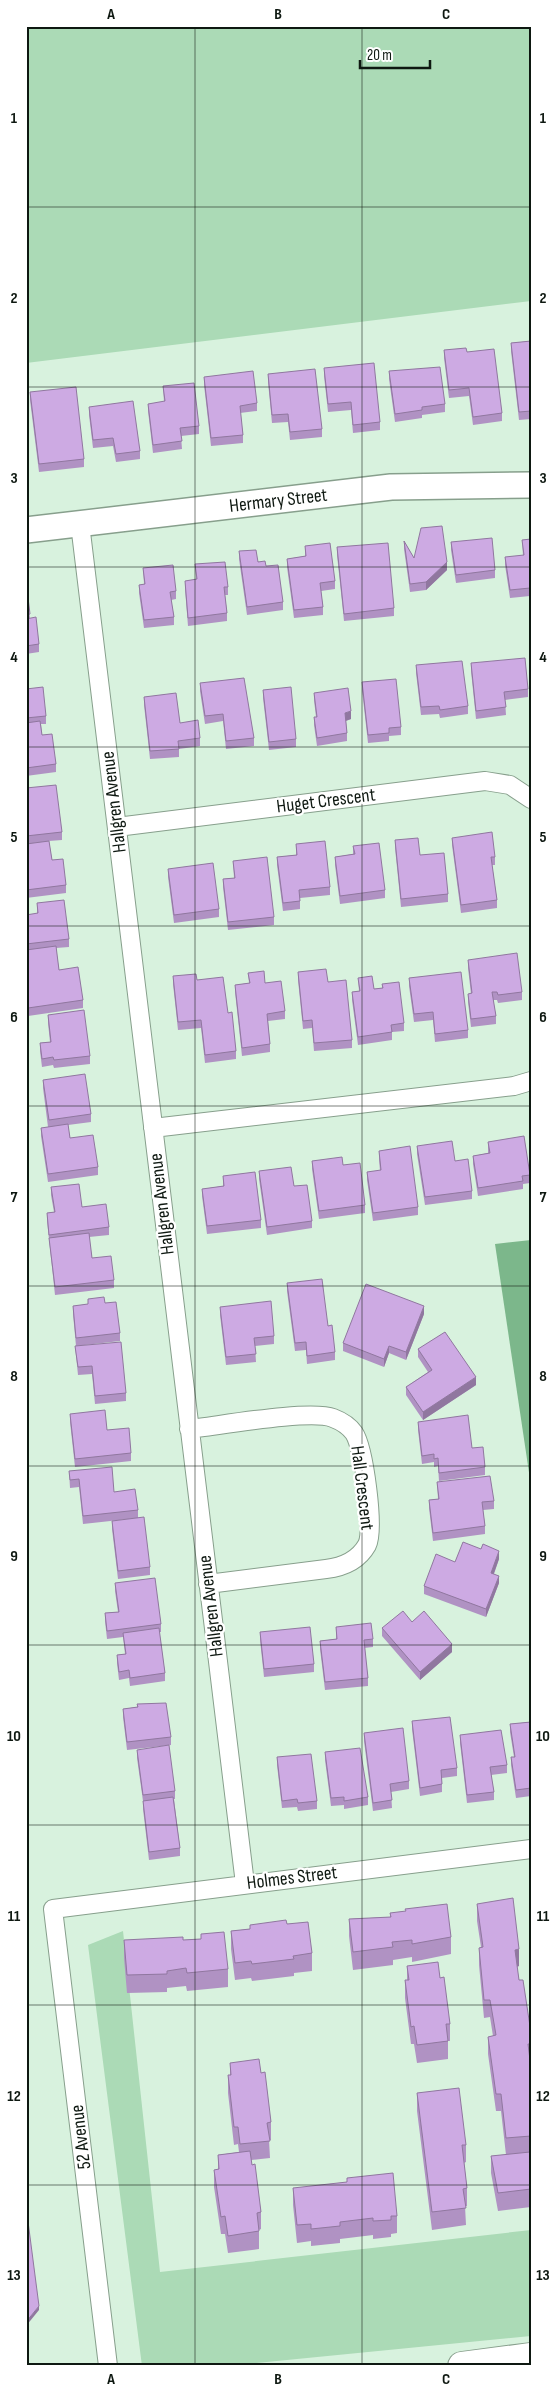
<svg xmlns="http://www.w3.org/2000/svg" width="557" height="2392" font-family="'Sofia Sans Condensed',sans-serif">
  <rect width="100%" height="100%" fill="#d8f2de"/>
  <!-- green -->
  <path fill="#abdab6" d="M26 26H531V301L26 363Z
    M123 1931 160 2272 531 2230V2336L225 2366H142L88 1945Z"/>
  <!-- forest -->
  <path fill="#7cb78b" d="M531 1240V1486L495 1244Z"/>
  <g fill="none" stroke-linecap="round" stroke-linejoin="round">
    <defs>
      <path id="street" d="M80 524 245 1884
        M117 827 485 781 510 785 531 799
        M153 1128 514 1086 531 1081
        M189 1429C218 1426 310 1409 333 1418 341 1421 349 1426 354 1433 364 1448 375 1529 367 1545 358 1561 343 1567 326 1569L208 1584
        M108 2366 53 1909 531 1849"/>
      <g id="secondary">
        <path id="s1" d="M26 530 391 487 531 485"/>
      </g>
      <path id="primary" d="M462 2366 531 2357"/>
    </defs>
    <!-- street casing -->
    <use href="#street" stroke="#879f8c" stroke-width="20"/>
    <!-- secondary casing -->
    <use href="#secondary" stroke="#879f8c" stroke-width="28"/>
    <!-- primary casing -->
    <use href="#primary" stroke="#879f8c" stroke-width="30"/>
    <!-- street -->
    <use href="#street" stroke="#fff" stroke-width="18"/>
    <!-- secondary -->
    <use href="#secondary" stroke="#fff" stroke-width="25"/>
    <!-- primary -->
    <use href="#primary" stroke="#fff" stroke-width="28"/>
  </g>
  <!-- wall -->
  <path fill="#b092c3" d="M531 341V419L519 420 511 351V343Z
    M444 350 467 352 502 413V421L473 425 469 396 449 398 444 358Z
    M324 368 380 422V430L353 433 351 410 328 412 324 376Z
    M389 371 445 404V412L422 415V418L395 422 389 379Z
    M268 374 322 429V437L290 440 288 422 272 423 268 382Z
    M204 377 257 403V411L240 413 243 435V443L211 446 204 385Z
    M163 386 199 426V434L181 436 182 449 153 453 148 411V404L164 402Z
    M30 392 84 459V467L39 472 30 400Z
    M89 407 140 451V459L116 462 113 446 93 448 89 415Z
    M531 539V599L530 596 510 598 505 565V557L523 556 522 540Z
    M404 541 414 558 447 570 426 590 410 592 404 549Z
    M451 542 495 570V578L456 583 451 550Z
    M305 546 335 581V589L321 591 323 607V615L294 618 287 567V559L305 556Z
    M337 547 394 608V616L344 621 337 555Z
    M239 551 266 566 283 602V610L247 615 239 559Z
    M195 564 228 587V595H225L227 613V621L188 626 185 589V581L196 580Z
    M143 568 176 591V599L171 600 174 617V625L144 628 139 593V585L144 584Z
    M26 581 30 618 39 644V652L26 654Z
    M471 663 528 689V697L505 700 506 715 476 719 471 671Z
    M416 665 468 706V714L440 718 439 714 421 715 416 673Z
    M362 682 401 727V735L389 736V741L368 743 362 690Z
    M200 683 254 738V746L226 749 223 721 205 724 200 691Z
    M26 689 46 716V724H41L42 735 56 764V772L26 776Z
    M263 690 296 739V747L269 750 263 698Z
    M314 693 351 719 346 721 347 733V741L317 746 314 725V717H316L314 700Z
    M144 697 200 738V746L179 749V757L150 759 144 705Z
    M26 788 62 832V840L49 841 52 860 66 885V893L26 898Z
    M452 838 495 857V865H492L497 900V908L461 913 452 845Z
    M395 840 420 855 448 894V902L401 907 395 848Z
    M296 844 330 887V895L300 898V909L283 911 277 865V857L296 855Z
    M353 846 385 890V898L340 904 335 865V857L353 854Z
    M233 861 274 917V925L228 930 223 887V879L234 878Z
    M168 869 219 909V917L174 923 168 877Z
    M37 903 69 939V947L56 948 59 970 83 1000V1008L28 1016 26 1004V915L37 914Z
    M468 960 522 992V1000L498 1003 497 1000H493L496 1016V1024L471 1027 468 1002V994H471L468 968Z
    M298 972 328 982 352 1040V1048L314 1051 312 1028 303 1029 298 980Z
    M248 973 265 983 285 1011V1019L268 1021 270 1044V1052L242 1056 235 992V985L249 983Z
    M173 976 197 980 228 1013 236 1051V1059L205 1063 201 1028 178 1030 173 984Z
    M358 978 374 989 382 988V984L404 1023V1031L392 1032V1040L358 1045 352 1000V992L359 991Z
    M409 978 468 1030V1038L435 1042 433 1020 414 1022 409 986Z
    M48 1015 90 1056V1064L54 1068 53 1065 42 1067 40 1051V1043L50 1042 48 1023Z
    M43 1080 91 1114V1122L68 1125 70 1138 98 1167V1175L48 1182 41 1136V1128L48 1127 43 1088Z
    M488 1142 530 1175V1183L523 1184V1189L478 1196 473 1164V1156L488 1153Z
    M417 1146 455 1161 472 1191V1199L425 1205 417 1154Z
    M379 1151 418 1207V1215L373 1221 367 1180V1172L380 1171 379 1159Z
    M312 1161 365 1205V1213L319 1219 312 1169Z
    M259 1171 294 1186 312 1221V1228L267 1235 259 1179Z
    M223 1176 261 1220V1228L207 1234 202 1196V1189L223 1186Z
    M51 1187 82 1207 109 1227V1235L89 1237 92 1258 114 1280V1288L55 1295 47 1221V1213L54 1212 51 1195Z
    M287 1283 328 1326 335 1352V1360L307 1364 306 1350 295 1351 287 1291Z
    M88 1299 120 1333V1341L76 1346 73 1314V1306L88 1305Z
    M220 1307 274 1336V1344L255 1346 256 1362 226 1365 220 1315Z
    M424 1314 406 1360 389 1353 384 1367 343 1351V1343Z
    M75 1346 126 1393V1401L95 1404 92 1374 78 1375Z
    M418 1349 476 1385 423 1420 406 1395V1387L428 1372 418 1357Z
    M70 1414 131 1453V1461L75 1467 70 1422Z
    M418 1422 472 1448 485 1467V1475L439 1481 438 1466 434 1467V1462L422 1464 418 1430Z
    M69 1471 138 1510V1518L83 1524 79 1487 70 1488Z
    M437 1482 494 1501V1509L483 1510 485 1526V1534L433 1541 429 1508V1500L438 1499Z
    M112 1521 150 1567V1575L118 1579 112 1529Z
    M499 1559 494 1574 499 1583 486 1617 424 1594V1586L455 1562Z
    M115 1583 161 1624V1632H159L165 1673V1681L130 1686 129 1678 119 1680 117 1663V1655L125 1654 123 1637 107 1639 105 1621V1613L118 1612 115 1591Z
    M412 1622 452 1652 420 1680 382 1636V1628Z
    M336 1627 373 1639V1647L364 1648 368 1678V1686L325 1690 320 1649V1641L336 1639Z
    M260 1632 314 1664V1672L264 1677 260 1640Z
    M137 1704 171 1737V1745L127 1750 123 1717V1709L137 1707Z
    M412 1721 457 1768V1776L442 1778V1792L420 1796 412 1729Z
    M531 1722V1796L516 1798 511 1765V1757H514L510 1732V1724Z
    M364 1733 409 1781V1789L391 1792 392 1808 373 1811 364 1741Z
    M460 1735 507 1765V1773L491 1775 494 1792V1800L467 1803 460 1743Z
    M137 1750 175 1791V1799H174L180 1848V1856L149 1860 143 1809V1801L137 1758Z
    M325 1752 368 1797V1805L344 1809V1805L331 1806 325 1760Z
    M277 1757 317 1801V1809L298 1811 297 1807 282 1808 277 1765Z
    M477 1904 519 1966 517 1967 519 1980 531 2033V2061H530L531 2068V2207L498 2211 491 2173V2156L506 2155 501 2111H496L488 2054V2037L493 2036 490 2017 484 2018 479 1965V1948L481 1947 477 1921Z
    M390 1913 451 1937V1954L412 1962V1957L393 1960V1965L353 1970 349 1936V1919L390 1917Z
    M287 1924 312 1953V1971L294 1973V1976L252 1981 251 1978 235 1980 231 1949V1931L250 1929V1925Z
    M201 1934 228 1969V1987L187 1991 186 1986 167 1988V1992L127 1993 124 1958V1940H183L201 1939Z
    M407 1966 440 1978 450 2024V2041H448V2059L417 2063 414 2044H411L405 1998V1980H407Z
    M230 2063 261 2073 271 2122V2140H269L270 2158 251 2160 261 2212V2229L259 2230V2249L228 2253 225 2234H221L214 2187V2170L218 2169V2155L239 2152 238 2144 234 2145 228 2093V2075H230Z
    M417 2093 466 2145V2162L464 2163 467 2188V2206H465L466 2225 432 2230 417 2111Z
    M293 2188 397 2216V2233L391 2234V2237L373 2239V2235L340 2239V2243L311 2246V2241L297 2243 293 2205Z"/>
  <!-- shaded-wall -->
  <path fill="#90779f" d="M447 562V570L426 590V582Z
    M351 711V719L345 721V713Z
    M424 1306V1314L406 1360V1352Z
    M389 1346V1353L384 1367V1359Z
    M476 1377V1385L423 1420V1412Z
    M499 1551V1559L491 1581V1573Z
    M499 1576V1583L486 1617V1609Z
    M452 1644V1652L420 1680V1672Z
    M519 1949V1966L515 1967V1950Z
    M39 2306V2310L26 2326V2322Z"/>
  <!-- building -->
  <path fill="#cdaae3" stroke="#90779f" d="M531 341V411L519 412 511 343Z
    M466 348 467 352 494 349 502 413 473 417 469 388 449 390 444 350Z
    M374 363 380 422 353 425 351 402 328 404 324 368Z
    M440 367 445 404 422 407V410L395 414 389 371Z
    M315 369 322 429 290 432 288 414 272 415 268 374Z
    M253 371 257 403 240 406 243 435 211 438 204 377Z
    M194 383 199 426 180 428 182 441 153 445 148 404 165 401 163 386Z
    M76 387 84 459 39 464 30 392Z
    M133 401 140 451 116 454 113 438 93 440 89 407Z
    M442 526 447 562 426 582 410 584 404 541 414 558 421 528Z
    M492 538 495 570 456 575 451 542Z
    M531 539V591L530 588 510 590 505 557 524 555 522 540Z
    M330 543 335 581 320 583 323 607 294 610 287 559 306 556 305 546Z
    M388 543 394 608 344 614 337 547Z
    M256 550 258 562 265 561 266 566 278 565 283 602 247 607 239 551Z
    M225 562 228 587H224L227 613 188 618 185 581 197 579 195 564Z
    M173 565 176 591 170 592 174 617 144 620 139 585 145 584 143 568Z
    M26 581 30 614 26 615Z
    M36 617 39 644 26 646V619Z
    M525 658 528 689 504 692 506 707 476 711 471 663Z
    M462 661 468 706 440 710 439 706 421 707 416 665Z
    M244 678 254 738 226 741 223 714 205 716 200 683Z
    M396 679 401 727 389 728V733L368 735 362 682Z
    M43 687 46 716 26 718V689Z
    M291 687 296 739 269 742 263 690Z
    M348 688 351 711 345 713 347 733 317 738 314 717H317L314 693Z
    M176 693 180 723 198 720 200 738 178 741 179 749 150 751 144 697Z
    M40 721 42 735 52 734 56 764 26 768V723Z
    M56 785 62 832 26 836V788Z
    M492 832 495 857H491L497 900 461 905 452 838Z
    M418 838 420 855 444 853 448 894 401 899 395 840Z
    M49 841 52 860 63 859 66 885 26 890V844Z
    M325 841 330 887 299 890 300 901 283 903 277 857 297 855 296 844Z
    M379 843 385 890 340 896 335 857 355 854 353 846Z
    M267 857 274 917 228 922 223 879 235 878 233 861Z
    M213 863 219 909 174 915 168 869Z
    M64 900 69 939 26 944V915L38 913 37 903Z
    M56 946 59 970 78 967 83 1000 28 1008 26 996V950Z
    M517 953 522 992 498 995 497 992H492L496 1016 471 1019 468 994 472 993 468 960Z
    M326 969 328 982 346 980 352 1040 314 1043 312 1020 303 1021 298 972Z
    M264 971 265 983 281 981 285 1011 267 1014 270 1044 242 1048 235 985 250 983 248 973Z
    M461 972 468 1030 435 1034 433 1012 414 1014 409 978Z
    M196 974 197 980 223 977 228 1013 232 1012 236 1051 205 1055 201 1020 178 1022 173 976Z
    M372 976 374 989 383 988 382 984 399 982 404 1023 391 1025 392 1032 358 1037 352 992 360 991 358 978Z
    M84 1010 90 1056 54 1060 53 1057 42 1059 40 1043 51 1042 48 1015Z
    M85 1074 91 1114 49 1120 43 1080Z
    M68 1124 70 1138 93 1135 98 1167 48 1174 41 1128Z
    M524 1136 530 1175 522 1176 523 1181 478 1188 473 1156 490 1153 488 1142Z
    M452 1141 455 1161 468 1159 472 1191 425 1197 417 1146Z
    M410 1146 418 1207 373 1213 367 1172 381 1170 379 1151Z
    M342 1157 343 1165 360 1163 365 1205 319 1211 312 1161Z
    M291 1167 294 1186 307 1185 312 1221 267 1227 259 1171Z
    M255 1172 261 1220 207 1226 202 1189 224 1186 223 1176Z
    M79 1184 82 1207 106 1204 109 1227 49 1235 47 1213 55 1212 51 1187Z
    M89 1233 92 1258 111 1256 114 1280 55 1287 49 1238Z
    M322 1279 328 1326 332 1325 335 1352 307 1356 306 1342 295 1343 287 1283Z
    M366 1284 424 1306 406 1352 389 1346 384 1359 343 1343Z
    M104 1297 105 1303 116 1302 120 1333 76 1338 73 1306 88 1304V1299Z
    M271 1301 274 1336 254 1338 256 1354 226 1357 220 1307Z
    M445 1332 476 1377 423 1412 406 1387 432 1370 418 1349Z
    M121 1342 126 1393 95 1396 92 1366 78 1367 75 1346Z
    M105 1410 107 1430 129 1428 131 1453 75 1459 70 1414Z
    M468 1415 472 1448 483 1447 485 1467 439 1473 438 1458 434 1459V1454L422 1456 418 1422Z
    M112 1467 114 1492 135 1489 138 1510 83 1516 79 1479 70 1480 69 1471Z
    M490 1476 494 1501 482 1502 485 1526 433 1533 429 1500 439 1499 437 1482Z
    M144 1517 150 1567 118 1571 112 1521Z
    M463 1542 481 1549 483 1544 499 1551 491 1573 499 1576 486 1609 424 1586 436 1554 455 1562Z
    M155 1578 161 1624 107 1631 105 1613 119 1612 115 1583Z
    M403 1611 412 1622 424 1611 452 1644 420 1672 382 1628Z
    M371 1623 373 1639 364 1640 368 1678 325 1682 320 1641 337 1639 336 1627Z
    M310 1627 314 1664 264 1669 260 1632Z
    M159 1628 165 1673 130 1678 129 1670 119 1672 117 1655 126 1654 123 1633Z
    M166 1703 171 1737 127 1742 123 1709 138 1707 137 1704Z
    M450 1717 457 1768 441 1770 442 1784 420 1788 412 1721Z
    M531 1722V1788L516 1790 511 1757H515L510 1724Z
    M403 1728 409 1781 390 1784 392 1800 373 1803 364 1733Z
    M501 1730 507 1765 490 1767 494 1792 467 1795 460 1735Z
    M169 1745 175 1791 143 1795 137 1750Z
    M360 1748 368 1797 344 1801V1797L331 1798 325 1752Z
    M311 1754 317 1801 298 1803 297 1799 282 1801 277 1757Z
    M173 1797 180 1848 149 1852 143 1801Z
    M513 1898 519 1949 515 1950 519 1980H523L531 2033V2044H528L531 2068V2136L506 2138 501 2094H496L488 2037 496 2035 490 2000H484L479 1948 483 1947 477 1904Z
    M447 1904 451 1937 412 1944V1940L392 1942 393 1947 353 1952 349 1919 391 1917 390 1913 406 1911 405 1909Z
    M286 1920 287 1924 308 1922 312 1953 293 1956 294 1959 252 1964 251 1961 235 1963 231 1931 250 1929V1925Z
    M224 1932 228 1969 187 1973 186 1968 167 1971V1974L127 1975 124 1940 183 1937V1940L201 1939V1934Z
    M438 1962 440 1978 444 1977 450 2024H446L448 2041 417 2045 414 2026 411 2027 405 1980H409L407 1966Z
    M259 2059 261 2073 265 2072 271 2122 267 2123 270 2141 240 2144 238 2127H234L228 2075H231L230 2063Z
    M459 2088 466 2145H462L467 2188 463 2189 466 2208 432 2212 417 2093Z
    M530 2150H531V2189L498 2193 491 2156 530 2152Z
    M250 2151 252 2165 255 2164 261 2212 257 2213 259 2231 228 2236 225 2216 221 2217 214 2170 219 2169 218 2155Z
    M393 2173 397 2216H391V2220L373 2221V2218L340 2222V2226L311 2229V2224L297 2225 293 2188 347 2182V2178Z
    M26 2206 39 2306 26 2322Z"/>
  <!-- grid -->
  <path fill="none" stroke="#0e1811" stroke-width="1" stroke-opacity="0.55" d="M195 26V2366M362 26V2366M26 207H531M26 387H531M26 567H531M26 747H531M26 926H531M26 1106H531M26 1286H531M26 1466H531M26 1645H531M26 1825H531M26 2005H531M26 2185H531"/>
  <g text-anchor="middle" dominant-baseline="central" stroke-width="4.5" stroke-linejoin="round" paint-order="stroke">
    <!-- street labels -->
    <g font-size="19" fill="#0e1811" stroke="#fff">
      <text stroke="none"><textPath href="#s1" startOffset="254">Hermary Street</textPath></text>
      <text transform="translate(326 801) rotate(-7)">Huget Crescent</text>
      <text transform="translate(114 802) rotate(-97)">Hallgren Avenue</text>
      <text transform="translate(162 1204) rotate(-97)">Hallgren Avenue</text>
      <text transform="translate(362 1488) rotate(83)">Hall Crescent</text>
      <text transform="translate(211 1606) rotate(-97)">Hallgren Avenue</text>
      <text transform="translate(292 1878) rotate(-7)">Holmes Street</text>
      <text transform="translate(81 2137) rotate(-97)">52 Avenue</text>
    </g>
  </g>
  <!-- border -->
  <rect width="557" height="2392" fill="none" stroke="#ffffff" stroke-width="55"/>
  <!-- scale -->
  <path d="M360 60v8h70v-8" fill="none" stroke="#0e1811" stroke-width="2.5"/>
  <text x="367" y="60" font-size="15" fill="#0e1811" stroke="#ffffff" stroke-width="4" paint-order="stroke">20 m</text>
  <rect x="28" y="28" width="502" height="2336" fill="none" stroke="#0e1811" stroke-width="2"/>
  <g font-size="16" text-anchor="middle" font-weight="bold" fill="#0e1811">
    <text x="111" y="19">A</text>
    <text x="278" y="19">B</text>
    <text x="446" y="19">C</text>
    <text x="14" y="123">1</text>
    <text x="543" y="123">1</text>
    <text x="14" y="303">2</text>
    <text x="543" y="303">2</text>
    <text x="14" y="483">3</text>
    <text x="543" y="483">3</text>
    <text x="14" y="662">4</text>
    <text x="543" y="662">4</text>
    <text x="14" y="842">5</text>
    <text x="543" y="842">5</text>
    <text x="14" y="1022">6</text>
    <text x="543" y="1022">6</text>
    <text x="14" y="1202">7</text>
    <text x="543" y="1202">7</text>
    <text x="14" y="1381">8</text>
    <text x="543" y="1381">8</text>
    <text x="14" y="1561">9</text>
    <text x="543" y="1561">9</text>
    <text x="14" y="1741">10</text>
    <text x="543" y="1741">10</text>
    <text x="14" y="1921">11</text>
    <text x="543" y="1921">11</text>
    <text x="14" y="2101">12</text>
    <text x="543" y="2101">12</text>
    <text x="14" y="2280">13</text>
    <text x="543" y="2280">13</text>
    <text x="111" y="2384">A</text>
    <text x="278" y="2384">B</text>
    <text x="446" y="2384">C</text>
  </g>
</svg>
